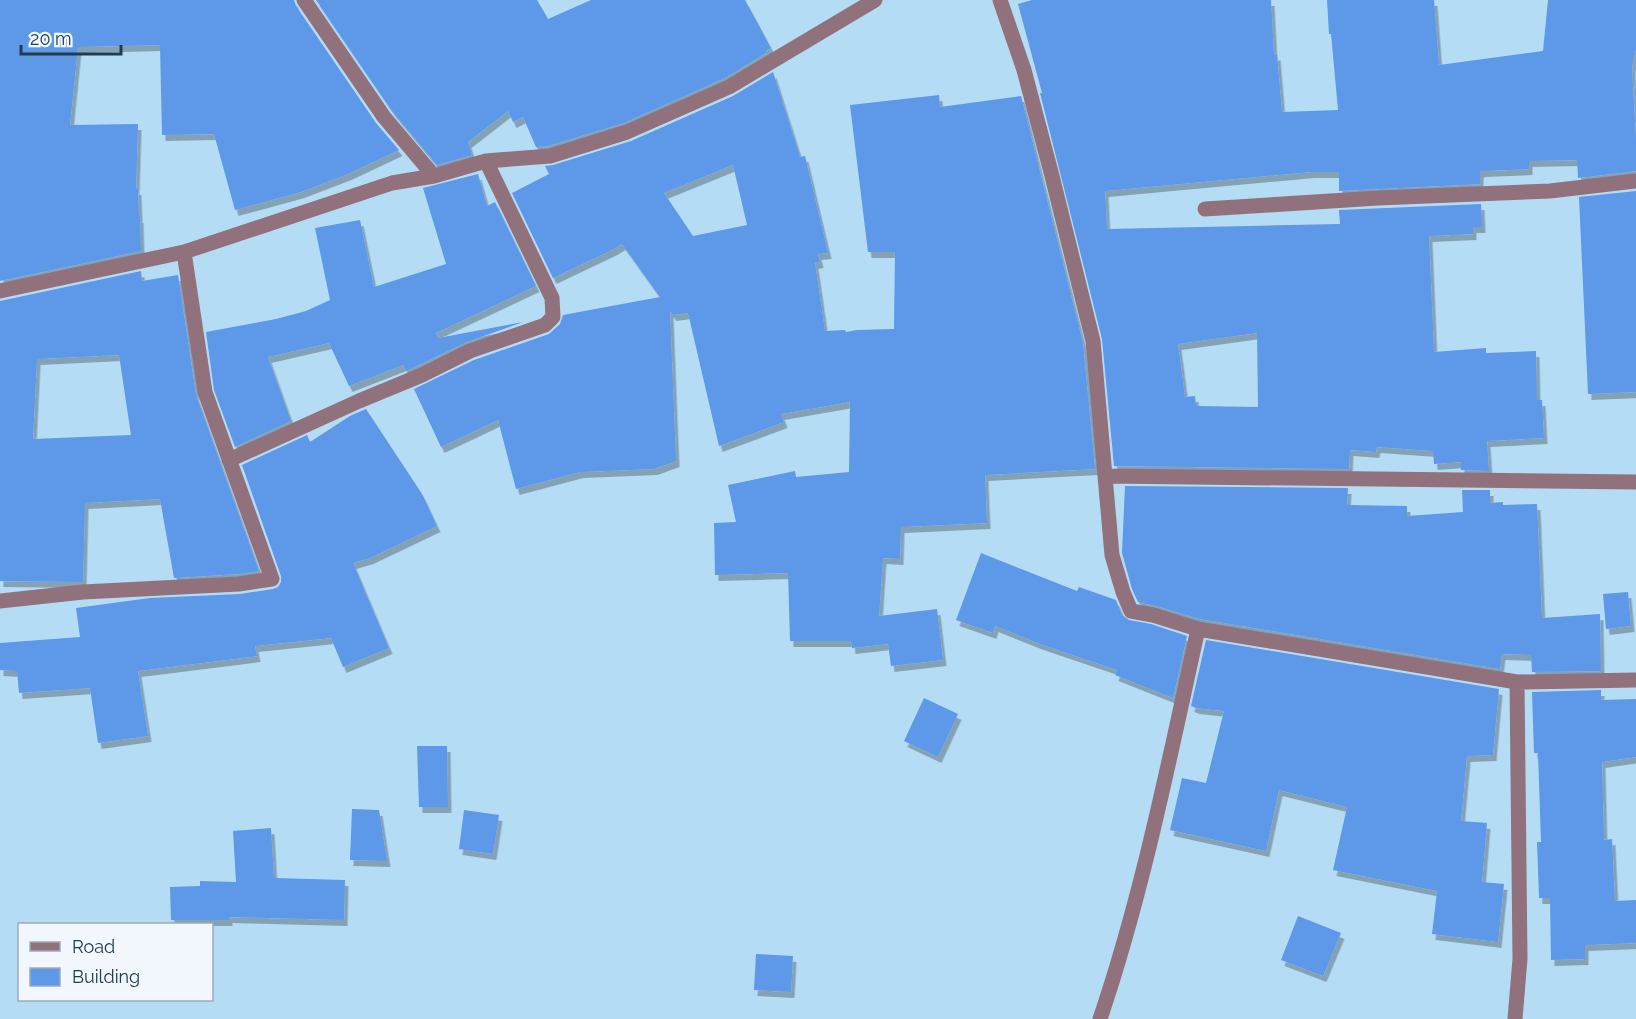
<svg xmlns="http://www.w3.org/2000/svg" width="1636" height="1019" font-family="Raleway,sans-serif">
  <defs>
    <filter id="shadow"><feDropShadow dx="3.5" dy="6" stdDeviation="0" flood-color="#0004"/></filter>
  </defs>
  <rect width="100%" height="100%" fill="#b5dcf5"/>
  <!-- building -->
  <path fill="#5d98e9" fill-rule="evenodd" filter="url(#shadow)" d="M0 0H294L296 6 376 123 399 150 348 174 301 192 235 210 214 134 162 135 160 45 78 47 70 125 138 124 136 189H138L139 217H140L141 251 0 281Z
    M316 0H537L548 19 591 0H745L771 48 766 51V53L725 78 624 123 548 146 536 147 523 117 513 122 508 111 468 142 472 155 437 165 392 111Z
    M1032 0H1271L1274 55 1277 54 1282 112 1338 110 1331 34H1329L1327 0H1434L1439 65 1543 51 1548 0H1636V48L1632 67 1636 140V171L1578 178 1577 160 1529 161V169L1482 171 1480 172V184L1339 191V172H1311L1105 191 1107 229 1340 224 1339 210 1481 204 1482 227H1473V234L1429 236 1434 352 1486 348V353L1536 351 1537 400H1542L1544 438 1487 441 1489 471 1461 470V462L1434 464 1433 451 1377 447 1376 452 1350 450 1349 469 1114 466 1102 339 1040 93H1042L1018 4ZM1257 333 1258 407 1196 406 1195 396 1185 397 1178 344Z
    M773 72 800 157 805 156 828 253 818 254 820 262 815 263 825 331 845 330 846 332 857 330 894 329 895 252H868L850 105 939 95 940 107 1021 96 1083 343 1095 469 985 475 987 523 901 527 900 559 883 558 879 616 937 609 943 660 891 666 888 644 852 648 851 641H790L788 573 715 575 714 523 736 522 728 485 795 471 796 477 849 472 850 402 781 414 784 422 719 446 688 313 673 315 670 311 676 461 654 469 580 472 516 489 498 420 441 447 414 389 474 360 549 334 560 324 563 315 660 297 622 244 614 249 553 278 512 193 549 174 545 166 553 165 631 141 733 96ZM733 165 747 225 693 236 664 193Z
    M478 174 487 206 495 202 536 286 436 333 438 338 523 322 467 342 406 371 403 365 349 386 329 343 268 357 291 421 235 447 214 390 206 332 276 319 306 311 330 300 315 228 360 220 374 287 446 264 423 188Z
    M1636 191V392L1588 394 1579 197Z
    M141 271 142 281 178 275 196 395 259 571 238 574 174 578 160 499 85 503 83 582 0 581V301ZM119 355 131 435 33 439 37 359Z
    M366 409 422 494 437 526 370 558 353 563 389 648 343 667 331 638 255 646 257 656 138 671 148 736 98 743 90 688 19 693 17 671 0 670V643L80 637 76 608 150 598 240 594 273 589 278 587 281 582V576L242 465 307 435 310 442 350 416Z
    M1125 486 1348 488 1347 505 1407 506V516L1463 512 1462 490H1490V503L1503 502V505L1537 504 1542 618 1600 614 1601 671 1532 672 1531 655 1502 654 1500 669 1200 619 1156 606 1138 602 1132 589 1122 553Z
    M981 553 1077 591 1079 587 1116 600 1122 615 1129 620 1151 624 1187 636 1173 698 1115 675 1117 670 1040 644 995 626 993 633 956 620Z
    M1628 592 1631 626 1606 629 1603 594Z
    M1206 640 1499 689 1493 755 1467 756 1461 821 1487 823 1482 882 1504 884 1498 942 1432 934 1437 891 1333 870 1347 807 1279 790 1266 851 1170 830 1182 778 1206 783 1224 711 1196 708 1191 706Z
    M1601 690V700L1636 699V757L1602 762 1604 840 1612 839 1615 901 1636 900V943L1585 945V959L1551 960 1550 898H1539L1537 842H1541L1538 753H1534L1532 692Z
    M924 698 958 714 938 757 904 741Z
    M417 746H447L448 807H419Z
    M352 809 379 810 387 861 350 860Z
    M464 810 499 815 493 854 459 849Z
    M271 828 274 878 345 880 344 920 229 917V920H171L170 887 200 886V881L236 882 233 831Z
    M1298 916 1341 933 1323 976 1281 960Z
    M756 954 793 956 791 992 754 990Z"/>
  <g fill="none" stroke-linecap="round" stroke-linejoin="round">
    <!-- minor -->
    <path stroke="#91727c" stroke-width="15" d="M304 0 384 117 434 176
      M1000 0 1024 70 1051 172 1093 341 1112 555 1123 592 1131 611 1153 615 1198 629 1517 682 1636 680
      M1205 209 1378 198 1550 191 1636 181
      M0 291 184 252 392 183 434 176 486 161 550 156 627 132 729 87 875 0
      M229 460 359 401 422 375 470 351 545 325 553 317 552 298 486 161
      M1106 476 1636 482
      M0 601 83 592 239 584 272 579 205 392 184 252
      M1100 1019C1143 892 1169 760 1198 629
      M1515 1019 1520 959 1517 682"/>
  </g>
  <!-- legend -->
  <rect x="18" y="923" width="195" height="78" fill="#f1f7fc" stroke="#9dacb6" stroke-width="1.5"/>
  <rect x="30" y="942" width="30" height="9" fill="#91727c" stroke="#9dacb6" stroke-width="1.5"/>
  <text x="72" y="953" font-size="18" fill="#203c4d">Road</text>
  <rect x="30" y="968" width="30" height="18" fill="#5d98e9" stroke="#9dacb6" stroke-width="1.5"/>
  <text x="72" y="983" font-size="18" fill="#203c4d">Building</text>
  <!-- scale -->
  <path d="M21 45v9h100v-9" fill="none" stroke="#203c4d" stroke-width="3"/>
  <text x="30" y="45" font-size="18" fill="#203c4d" stroke="#f1f7fc" stroke-width="4.5" paint-order="stroke">20 m</text>
</svg>
